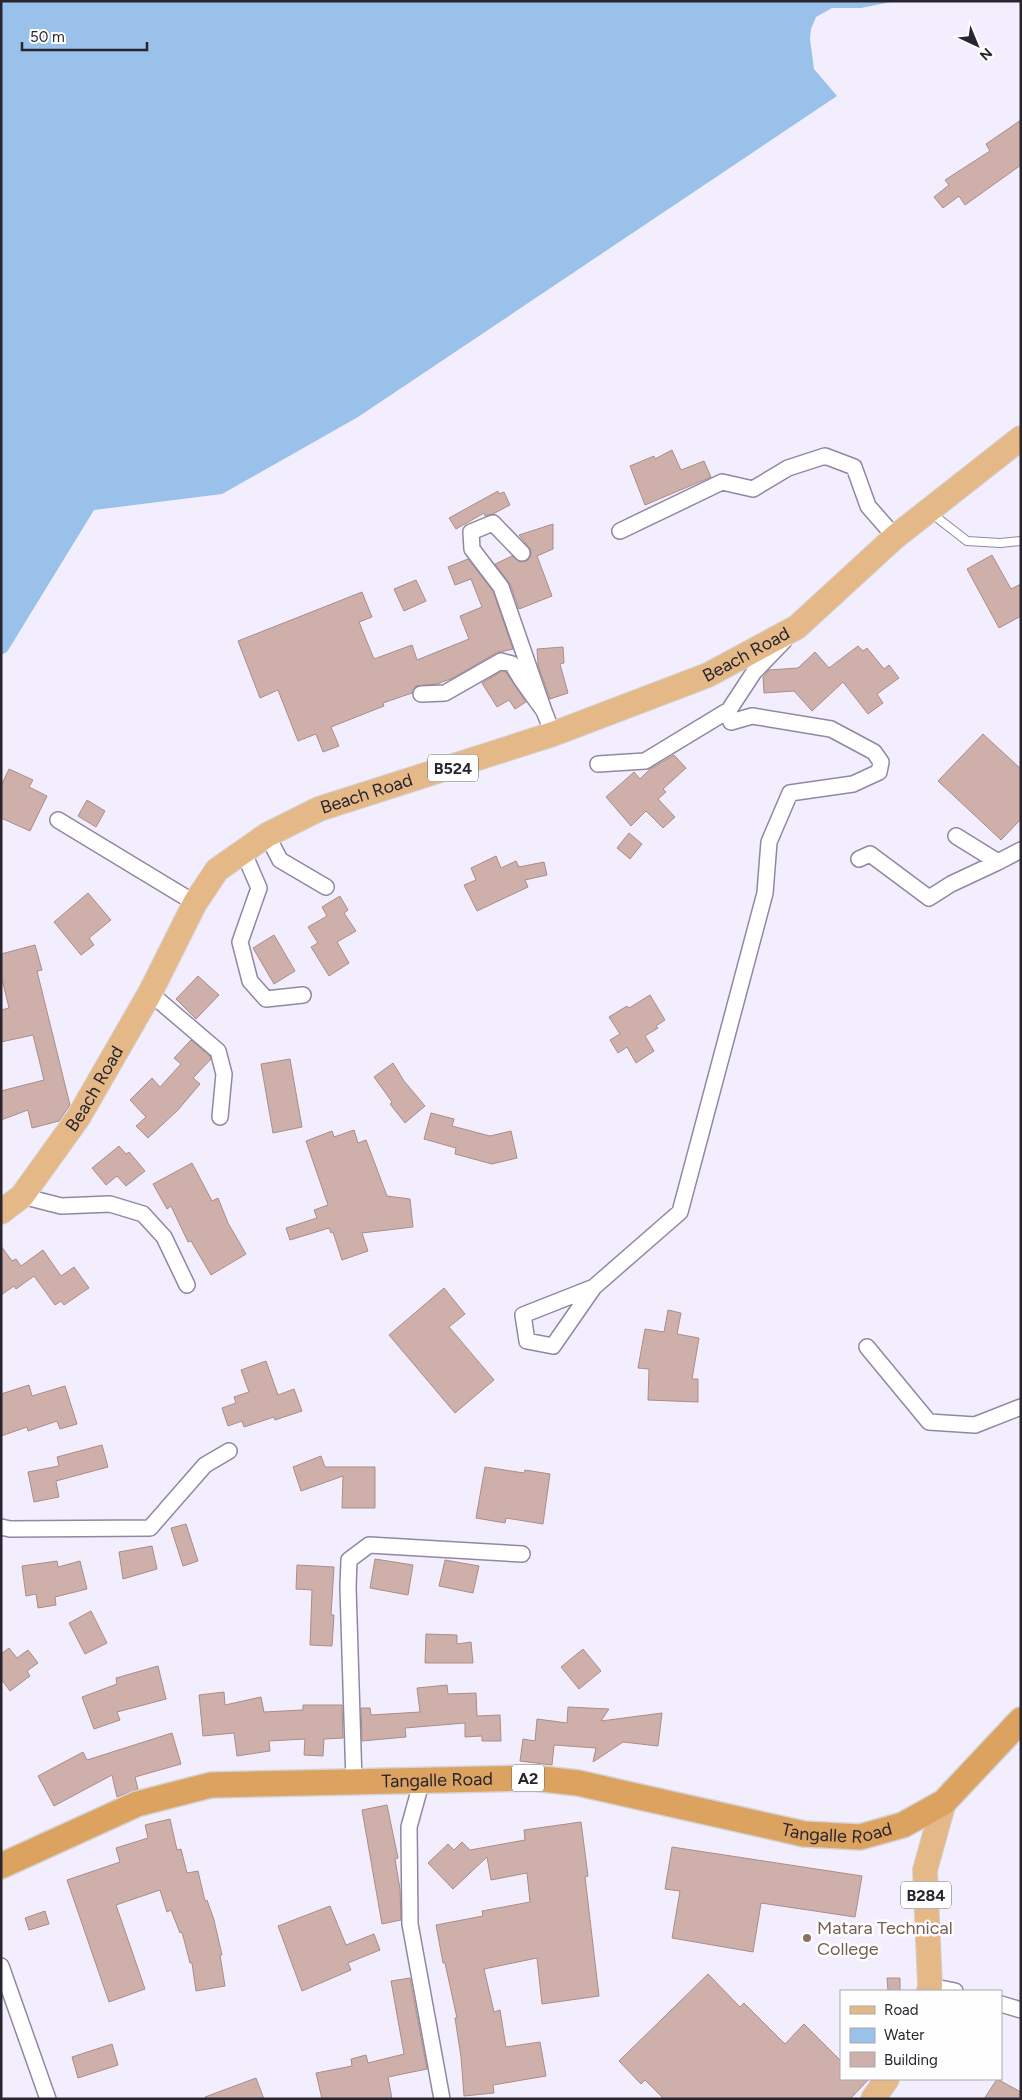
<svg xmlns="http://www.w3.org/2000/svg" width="1022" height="2100" font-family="Figtree,sans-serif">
  <rect width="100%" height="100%" fill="#f3eefe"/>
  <!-- water -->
  <path fill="#99c1e9" d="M1 1H896L861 8H832L816 17 811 29 810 39 814 69 837 96 358 417 222 494 94 510 7 652 1 655Z"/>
  <!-- building -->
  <path fill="#ceafaa" stroke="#ab8d87" d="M1021 120V165L965 205 959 196 943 208 934 197 949 185 945 180 990 151 986 144Z
    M672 450 681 470 704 461 711 477 645 505 630 466 654 456 655 459Z
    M498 491 499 494 504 492 510 505 493 514 485 516 484 513 456 529 449 518Z
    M553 524V549L537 556 552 596 519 609 510 584 495 564 512 556 520 562 528 560 531 555V550L519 535Z
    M992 555 1011 589 1021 584V616L999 628 967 569Z
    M468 559 493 591 513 649 496 653 453 678 437 684 416 686 412 693 383 703 384 706 331 727 339 746 323 752 316 734 298 741 278 690 260 698 238 641 362 592 372 617 359 622 374 659 412 645 417 660 469 639 460 616 482 607 471 579 455 585 448 567Z
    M416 580 426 601 404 611 394 589Z
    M858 646 863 651 867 648 884 669 889 665 899 678 877 694 883 703 868 714 843 682 812 711 794 691 764 693 763 677 769 670 798 668 815 652 829 668Z
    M563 647 564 663 560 664 568 693 550 699 538 665 537 649Z
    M502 671 506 672 526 702 515 709 509 700 497 707 482 683Z
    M983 734 1021 769V819L1001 840 938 781Z
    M674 755 686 768 663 789 666 792 658 799 675 817 663 828 646 811 631 826 606 797 634 772 640 779 650 769Z
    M9 769 33 780 29 787 47 796 30 831 1 818V786Z
    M87 800 105 811 96 827 78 816Z
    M629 833 642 844 630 859 617 848Z
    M496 856 501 868 516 861 519 867 544 862 547 875 525 880 528 887 477 911 464 885 476 880 471 868Z
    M88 893 111 920 89 938 94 945 81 955 54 922Z
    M340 896 348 910 344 913 356 931 337 942 349 963 329 976 311 947 318 943 308 927 327 916 322 907Z
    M274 935 295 971 274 984 253 948Z
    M35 945 42 970 37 971 70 1105 59 1121 32 1128 28 1110 1 1120V1091L44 1080 33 1035 1 1042V1010L9 1008 1 975V954Z
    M198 976 219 995 196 1019 176 999Z
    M650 995 665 1020 656 1026 658 1028 645 1036 654 1051 636 1063 627 1047 618 1053 610 1040 620 1034 609 1017 627 1006 629 1008Z
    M191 1040 210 1056 211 1059 193 1078 200 1084 178 1110 148 1138 136 1126 146 1117 130 1100 152 1078 160 1087 181 1064 174 1058Z
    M290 1059 302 1127 273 1133 261 1064Z
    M393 1063 404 1081 425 1106 405 1123 390 1104 392 1102 374 1077Z
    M431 1113 454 1119 452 1126 490 1136 511 1131 517 1158 492 1164 455 1154 456 1148 424 1139Z
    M354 1130 358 1143 366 1140 387 1196 410 1199 413 1227 362 1233 368 1251 342 1260 333 1232 331 1233 329 1228 290 1240 286 1228 317 1218 314 1210 328 1205 306 1141 332 1131 334 1137Z
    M119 1146 126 1154 129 1152 145 1171 126 1186 117 1176 106 1185 92 1168Z
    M192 1163 212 1201 218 1198 228 1223 246 1254 211 1275 191 1241 188 1242 171 1206 167 1209 153 1184Z
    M1 1246 12 1261 16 1259 21 1266 43 1250 61 1276 74 1267 89 1288 64 1305 61 1301 55 1305 34 1276 16 1289 14 1286 1 1295Z
    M444 1288 465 1314 449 1327 494 1380 455 1413 389 1335Z
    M668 1310 681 1313 677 1334 699 1338 692 1379H698V1402L648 1400 649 1369 638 1368 645 1329 664 1332Z
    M266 1361 278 1395 294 1389 302 1411 275 1420 274 1417 244 1427 242 1421 228 1426 222 1408 236 1403 234 1397 249 1392 241 1370Z
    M29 1385 32 1396 65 1386 77 1424 60 1429 57 1421 28 1431 27 1427 1 1436V1394Z
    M102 1445 108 1467 56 1481 59 1497 34 1502 28 1472 59 1466 57 1457Z
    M321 1456 325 1467H375V1508H342L343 1476 301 1491 293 1467Z
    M485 1467 524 1473 525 1470 550 1474 543 1524 506 1518 505 1523 476 1518Z
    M186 1524 198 1561 183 1566 171 1528Z
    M152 1546 157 1569 123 1579 119 1552Z
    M375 1559 413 1565 408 1595 370 1588Z
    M445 1560 479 1566 473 1593 439 1586Z
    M57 1561 58 1567 80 1561 87 1589 55 1597 56 1605 38 1608 36 1594 26 1596 22 1566Z
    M297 1565 334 1567 331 1615H334L332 1646 310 1645 312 1590 296 1589Z
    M91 1611 107 1643 85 1654 69 1623Z
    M426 1634 457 1635V1644L471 1642 473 1663H425Z
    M9 1648 17 1658 28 1650 38 1663 27 1671 30 1676 10 1691 1 1679V1654Z
    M583 1649 601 1671 579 1689 561 1667Z
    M158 1666 166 1699 117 1712 120 1720 94 1729 82 1697 117 1684 116 1678Z
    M447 1685 448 1694 476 1693 477 1716 500 1715 501 1741H482V1736L465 1737V1723L405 1728 406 1737 362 1741 361 1708H370L371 1715 420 1712 417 1688Z
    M224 1692 225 1705 261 1697 264 1712 303 1710V1705H342L343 1738 324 1739 323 1756 304 1755 305 1739 269 1741 270 1751 237 1756 234 1733 203 1736 199 1695Z
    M568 1707 609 1709 601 1721 662 1713 658 1746 623 1742 593 1762 596 1748 554 1745 552 1765 520 1761 523 1739 535 1741 537 1719 567 1723Z
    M172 1733 181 1764 135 1777 138 1789 117 1797 112 1775 54 1806 38 1776 83 1752 87 1760Z
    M387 1805 398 1858 395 1859 400 1889 401 1920 382 1924 362 1810Z
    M170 1819 177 1850 181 1849 187 1873 198 1871 205 1901 207 1900 214 1920 222 1955H220L225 1986 196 1991 192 1963H190L182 1932 180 1933 171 1910 167 1912 160 1890 116 1905 145 1989 109 2002 67 1880 120 1862 116 1848 148 1838 145 1825Z
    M581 1822 588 1876 585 1877 599 1996 542 2004 537 1958 484 1969 494 2012 500 2010 506 2047 540 2042 546 2076 493 2085 494 2093 464 2096 461 2057 455 2018H457L445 1963H443L436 1925 483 1916 482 1911 530 1902 527 1873 491 1880 487 1857 453 1889 428 1863 448 1844 454 1850 462 1842 470 1850 525 1840 524 1830Z
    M672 1847 862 1876 855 1917 761 1903 753 1952 672 1938 680 1891 665 1889Z
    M330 1906 346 1945 374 1934 380 1950 348 1963 351 1970 302 1991 278 1926Z
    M45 1911 49 1924 29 1930 25 1918Z
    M708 1974 740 2007 744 2003 785 2044 804 2024 841 2061V2079H869L850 2099H664L645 2080 641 2084 619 2061Z
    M410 1978 427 2069 388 2077 392 2099H322L316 2073 352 2066 351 2059 366 2055 368 2063 404 2054 391 1981Z
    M887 1978H900V1991H888Z
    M112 2044 118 2065 78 2078 72 2057Z
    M256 2078 264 2099H205V2097Z
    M997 2079 1021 2092V2099H984Z"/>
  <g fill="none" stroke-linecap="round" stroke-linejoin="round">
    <defs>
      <path id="service" d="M931 513 967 541 1000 543 1021 541"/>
      <path id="minor" d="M620 531 722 482 753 489 788 468 825 456 854 467 868 506 895 537
        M522 553 493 523 471 532 472 549 501 587 544 711
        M421 694 445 693 501 661 512 664 521 679 544 711 553 734
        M598 764 645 761 729 710
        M58 820 195 903
        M267 835 280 860 326 887
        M956 836 998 862 1021 850
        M243 851 259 888 240 942 250 981 266 999 303 995
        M859 859 870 854 929 898 951 884 998 862
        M150 993 218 1051 224 1074 220 1117
        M22 1196 61 1206 110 1204 143 1214 164 1237 187 1285
        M594 1287 553 1346 527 1341 523 1315 594 1287 680 1212 765 893 769 842 790 793 853 784 879 772 881 762 874 752 831 729 752 716 731 722 729 710 754 672 784 641
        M867 1347 929 1422 975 1425 1021 1407
        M1 1527 10 1529 150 1528 205 1465 229 1451
        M422 1780 409 1827 410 1924 442 2099
        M354 1782 348 1587 349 1560 369 1545 522 1554
        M1 1966 48 2099
        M930 1986 955 1991
        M1001 2004 1021 2010"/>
      <g id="primary">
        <path id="s1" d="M1 1212 22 1196 78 1118 150 993 195 903 217 870 267 835 319 809 553 734 708 675 797 627 895 537 1021 438"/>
        <path d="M929 1991 930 1986 925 1870 944 1802"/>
        <path d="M873 2099 887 2079"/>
      </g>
      <g id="trunk">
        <path id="s2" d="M1 1866 137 1804 211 1785 533 1778 578 1783 804 1834 860 1837 903 1825 944 1802 1021 1720"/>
      </g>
    </defs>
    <!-- service casing -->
    <use href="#service" stroke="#9088a1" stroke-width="10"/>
    <!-- minor casing -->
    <use href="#minor" stroke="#9088a1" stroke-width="18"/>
    <!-- primary casing -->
    <use href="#primary" stroke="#d4d3d5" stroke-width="26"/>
    <!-- trunk casing -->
    <use href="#trunk" stroke="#d4d3d5" stroke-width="28"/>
    <!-- service -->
    <use href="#service" stroke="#fff" stroke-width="8"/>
    <!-- minor -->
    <use href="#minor" stroke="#fff" stroke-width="15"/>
    <!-- primary -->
    <use href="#primary" stroke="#e5b987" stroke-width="24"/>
    <!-- trunk -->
    <use href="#trunk" stroke="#dca25f" stroke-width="25"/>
  </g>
  <!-- markers -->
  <circle fill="#8d6e63" stroke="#fefefe" stroke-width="2" cx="807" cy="1938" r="5"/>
  <g text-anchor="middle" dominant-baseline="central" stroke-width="5" stroke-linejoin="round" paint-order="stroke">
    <!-- shield labels -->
    <g fill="#fefefe" stroke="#69666d" stroke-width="1">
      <rect x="428" y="754.5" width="50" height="27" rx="4"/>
      <rect x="512" y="1764.5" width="32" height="27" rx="4"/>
      <rect x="901" y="1881.5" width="50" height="27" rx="4"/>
    </g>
    <g font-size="16" font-weight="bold" fill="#29252f">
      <text x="453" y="768">B524</text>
      <text x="528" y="1778">A2</text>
      <text x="926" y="1895">B284</text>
    </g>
    <!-- street labels -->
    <g font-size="18" fill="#29252f" stroke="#fefefe">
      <text stroke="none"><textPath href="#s1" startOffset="981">Beach Road</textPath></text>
      <text stroke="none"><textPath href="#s1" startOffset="576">Beach Road</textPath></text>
      <text stroke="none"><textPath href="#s1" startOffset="156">Beach Road</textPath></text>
      <text stroke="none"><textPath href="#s2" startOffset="452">Tangalle Road</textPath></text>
      <text stroke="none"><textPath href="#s2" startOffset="858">Tangalle Road</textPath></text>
    </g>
    <!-- education labels -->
    <g font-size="18" fill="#785e54" stroke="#fefefe" text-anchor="start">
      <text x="817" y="1928">Matara Technical<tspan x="817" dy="21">College</tspan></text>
    </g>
  </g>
  <!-- border -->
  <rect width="1022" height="2100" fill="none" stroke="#29252f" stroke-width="5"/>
  <!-- legend -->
  <rect x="840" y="1990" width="162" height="90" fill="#fefefe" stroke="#a9a7ab"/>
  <rect x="850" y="2006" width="25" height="8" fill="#e5b987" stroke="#a9a7ab"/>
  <text x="884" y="2015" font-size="15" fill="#29252f">Road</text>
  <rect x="850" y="2028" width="25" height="15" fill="#99c1e9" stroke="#a9a7ab"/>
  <text x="884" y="2040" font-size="15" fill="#29252f">Water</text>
  <rect x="850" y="2052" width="25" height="15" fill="#ceafaa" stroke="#a9a7ab"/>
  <text x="884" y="2065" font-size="15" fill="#29252f">Building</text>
  <!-- north arrow -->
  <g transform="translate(977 45) rotate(136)" stroke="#fefefe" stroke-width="4" paint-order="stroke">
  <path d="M0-4L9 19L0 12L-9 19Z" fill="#29252f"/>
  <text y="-8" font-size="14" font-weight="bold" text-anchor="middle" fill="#29252f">N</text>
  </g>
  <!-- scale -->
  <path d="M22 42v8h125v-8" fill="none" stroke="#29252f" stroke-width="2.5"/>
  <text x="30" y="42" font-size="15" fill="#29252f" stroke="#fefefe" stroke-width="4" paint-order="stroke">50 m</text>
</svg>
